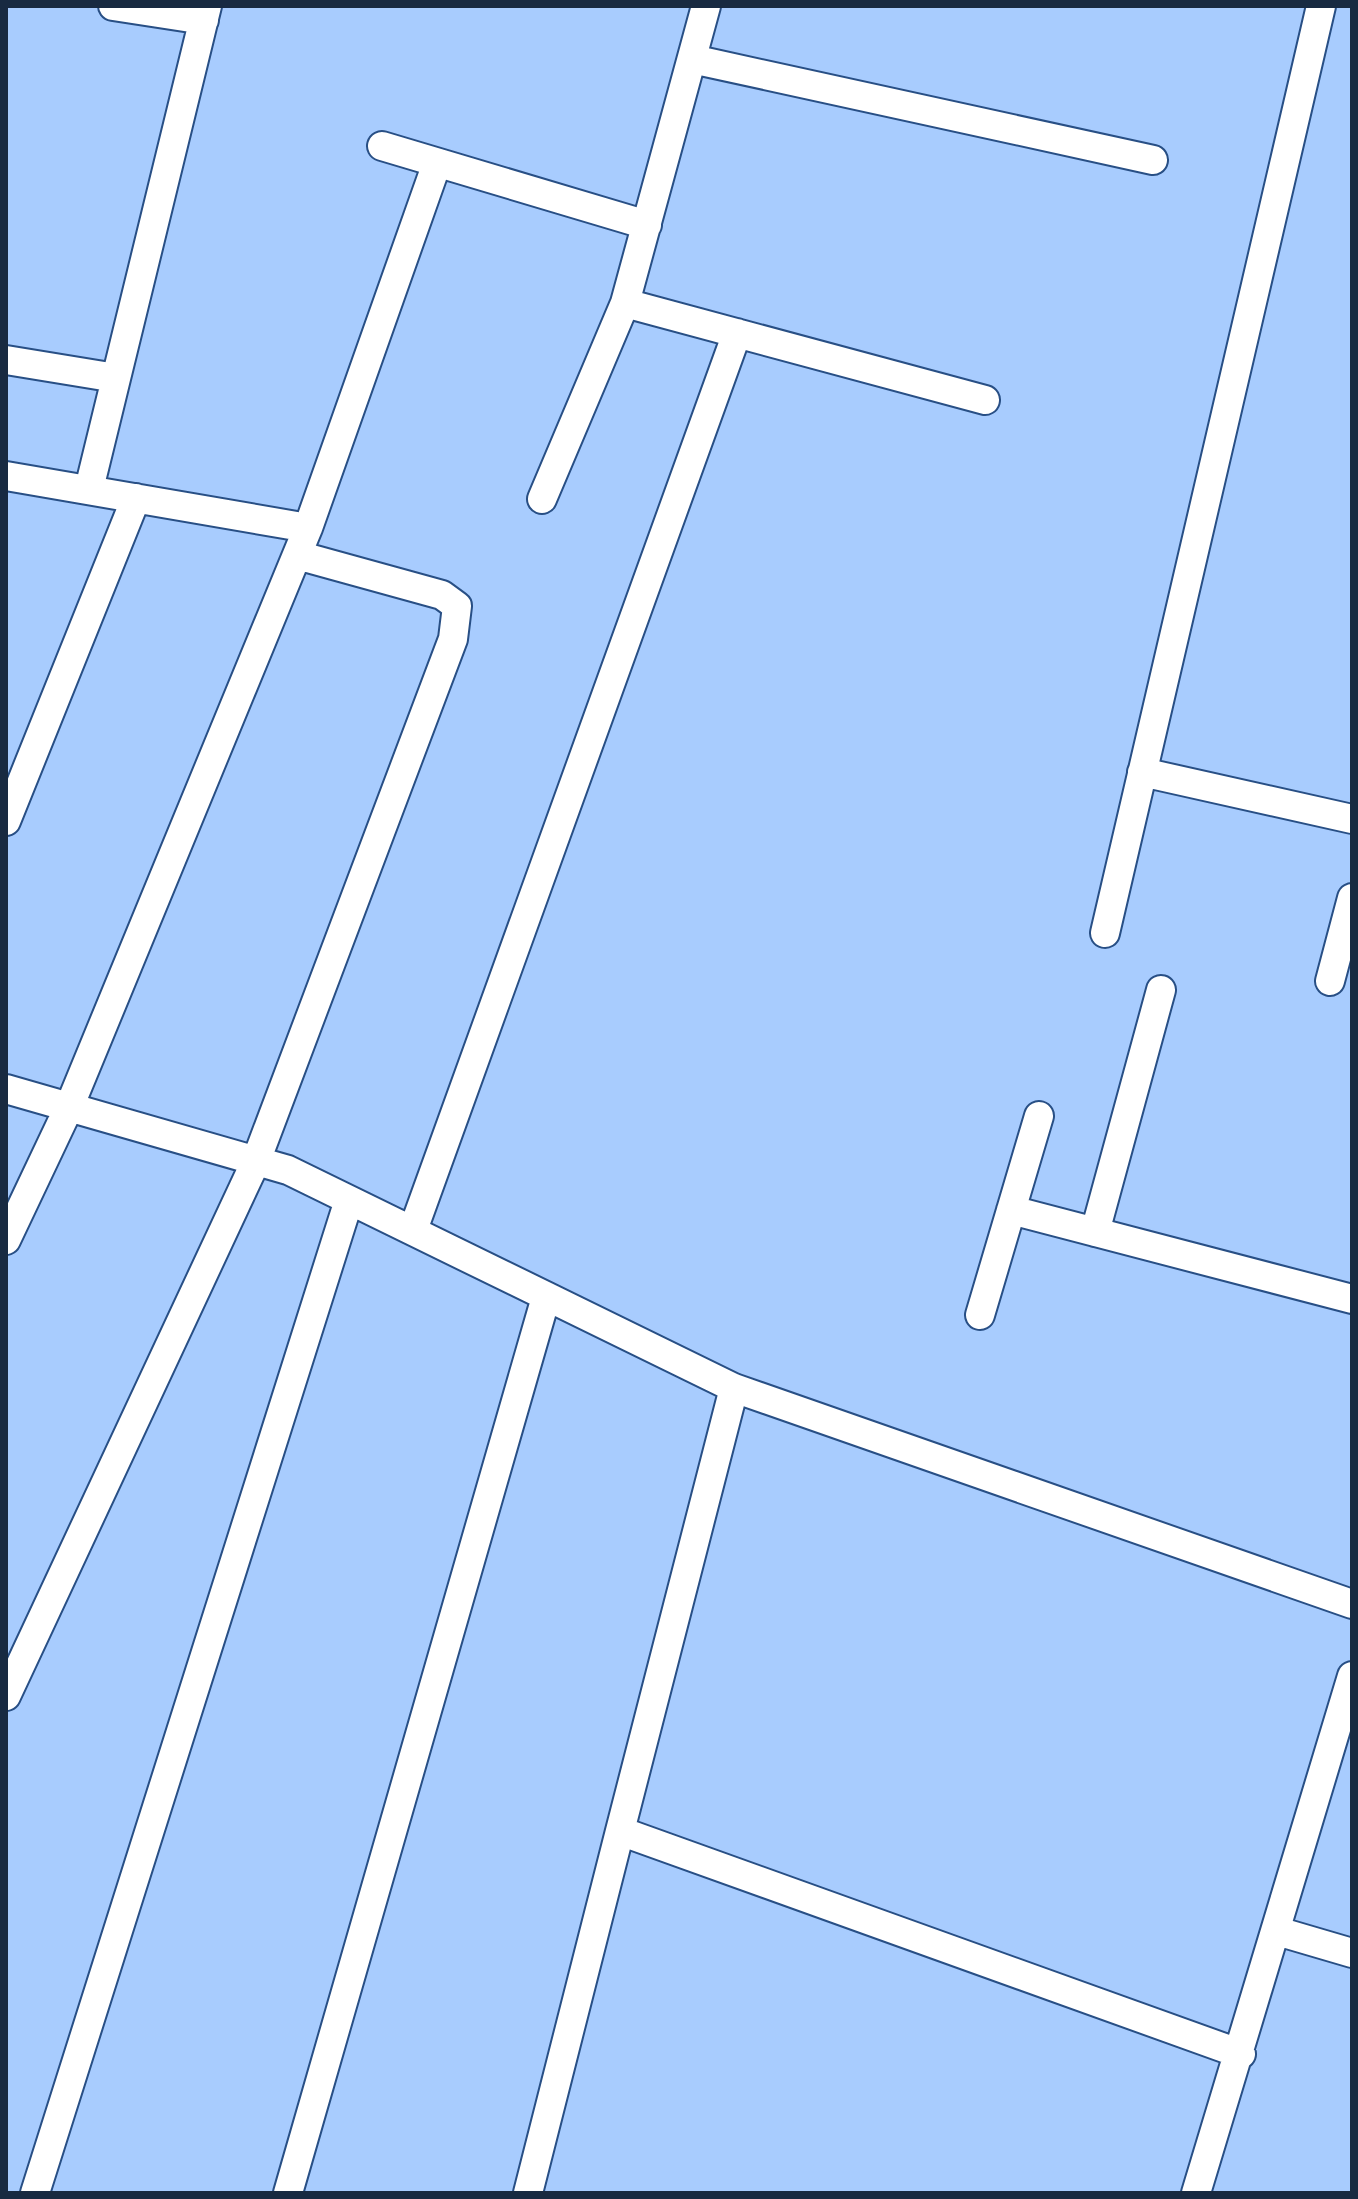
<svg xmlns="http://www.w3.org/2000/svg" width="1358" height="2199" font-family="'Source Sans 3',sans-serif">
  <rect width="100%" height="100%" fill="#a8ccfe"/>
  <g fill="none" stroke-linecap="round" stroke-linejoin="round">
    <defs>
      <path id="street" d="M113 6 204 20
        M692 59 1153 160
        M382 146 647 225
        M625 303 985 400
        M6 360 116 378
        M6 476 308 528 70 1105 6 1240
        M89 489 207 6
        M542 499 625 303 706 6
        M308 528 437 163
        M1142 772 1352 819
        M6 821 136 498
        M1105 933 1321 6
        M1330 981 1352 898
        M6 1089 288 1170 734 1388 1352 1604
        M1011 1210 1352 1299
        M413 1230 737 333
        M1095 1232 1161 990
        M980 1315 1039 1116
        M734 1388 620 1831 1241 2054
        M6 1696 256 1161 453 639 457 606 442 595 297 555
        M1277 1931 1352 1953
        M35 2193 349 1200
        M288 2193 546 1297
        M528 2193 620 1831
        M1196 2193 1352 1676"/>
    </defs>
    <!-- street casing -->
    <use href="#street" stroke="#284f85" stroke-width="32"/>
    <!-- street -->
    <use href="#street" stroke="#fff" stroke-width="28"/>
  </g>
  <!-- border -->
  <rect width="1358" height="2199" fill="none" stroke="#182a41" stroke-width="16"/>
</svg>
